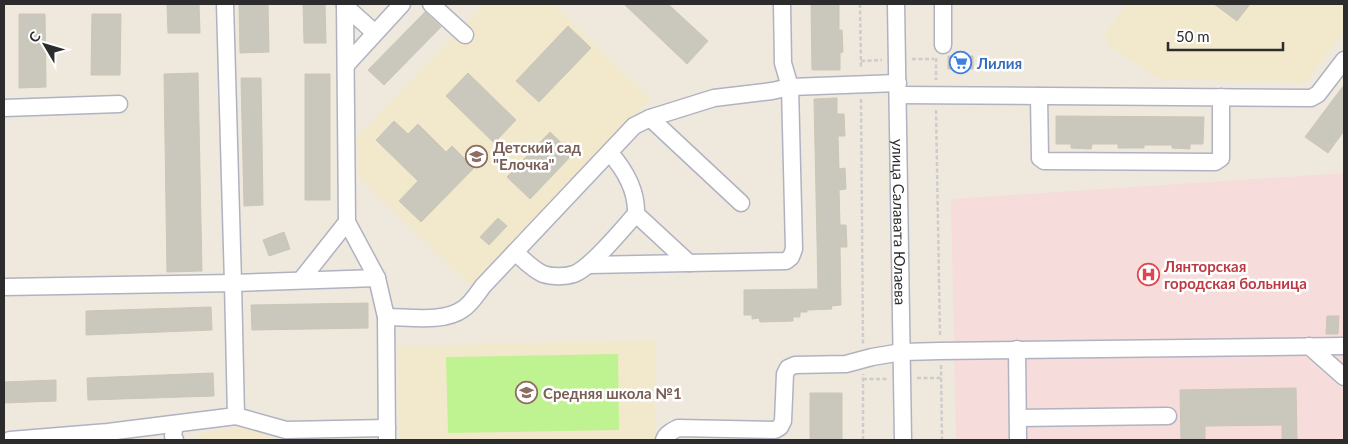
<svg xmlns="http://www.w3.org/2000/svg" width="1348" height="444" font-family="Lato,sans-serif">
  <rect width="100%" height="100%" fill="#efe9dd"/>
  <!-- education -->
  <path fill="#f2e9cc" d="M484 4H553L651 99 471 286 357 175V137Z
    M1128 4H1344V31L1305 83 1161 79 1109 47 1105 33Z
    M655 340 656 440H399L397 346Z
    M257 426 272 440H195L203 432Z"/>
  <!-- medical -->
  <path fill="#f6dcda" d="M1344 173V440H956L951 199Z"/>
  <!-- pitch -->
  <path fill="#bff290" d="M618 354 619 430 448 433 446 357Z"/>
  <!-- building -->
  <path fill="#cac7bc" stroke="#cbc6b6" d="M167 4H199L200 33H168Z
    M239 4H268L269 52 240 53Z
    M303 4H325L326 43H304Z
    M624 4H668L708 41 687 64Z
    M811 4H839V30H842L843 52 840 53V70H812Z
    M1214 4H1250L1237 21Z
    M425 12 441 27 384 85 368 70Z
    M19 14H45L46 87 19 88Z
    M92 14H121L120 75H91Z
    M568 26 591 48 539 102 516 81Z
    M948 56H973V69H948Z
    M198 73 202 271 167 272 164 74Z
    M468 73 516 120 494 143 446 96Z
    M305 74H330V200H305Z
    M241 78H261L263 205 244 206Z
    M1344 85V131L1328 153 1305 137Z
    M837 98V114H844L845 136H838L839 169 845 168 846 189 839 190 840 225H846L847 247H840L841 305 831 306 832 309 807 310V312H800V317H793V321L760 322 759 318 752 319V315H744V290L818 289 814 99Z
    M1056 116 1204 117 1203 144H1190V149L1172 148V145H1144V148H1118V144H1092L1091 149 1071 148V144H1056Z
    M394 121 408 134 418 124 446 152 452 146 474 168 421 222 399 201 418 181 376 140Z
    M550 132 573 154 530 199 507 177Z
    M498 218 507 226 489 245 480 237Z
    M284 232 290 249 269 256 263 240Z
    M368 303V328L252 330 251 305Z
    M211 307 212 330 86 335V311Z
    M1327 316H1339L1338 334H1326Z
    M213 373 214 396 88 400 87 378Z
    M56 380V401L4 403V382Z
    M1296 388 1297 440H1282V425L1205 426V440H1181L1180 390Z
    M810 393H842V440H810Z"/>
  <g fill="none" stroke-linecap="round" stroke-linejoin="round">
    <defs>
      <g id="minor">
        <path d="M225 4 233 283 377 278"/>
        <path d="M345 4 347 222 377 278 386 317 387 440"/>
        <path d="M431 4 465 35"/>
        <path id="s1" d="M896 4 903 440"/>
        <path d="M943 4V45"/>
        <path d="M345 6 375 33"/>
        <path d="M346 65 402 4"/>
        <path d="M898 95 1311 98 1318 94 1344 60"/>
        <path d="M1039 96 1040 158 1044 161 1215 162 1221 158V97"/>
        <path d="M4 108 119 104"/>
        <path d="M650 118 741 203"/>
        <path d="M610 153C624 169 637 191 636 214L689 263"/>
        <path d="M515 252C524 260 532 269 543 274 552 277 565 277 574 274 591 268 623 228 636 214"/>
        <path d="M589 265 786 261 791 257 794 249 790 87 783 63 782 4"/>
        <path d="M301 280 347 222"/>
        <path d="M4 287 233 283 236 416 108 432 10 440"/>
        <path d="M386 317C409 317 444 323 463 309 471 304 477 294 483 286L634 126 650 118 714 98 772 91 790 87 898 83"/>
        <path d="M1309 346 1344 377"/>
        <path d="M1017 349 1018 440"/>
        <path d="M236 416 286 430 387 428"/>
        <path d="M1018 418 1168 416"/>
        <path d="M175 424 173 436 175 440"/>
        <path d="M664 440C666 434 672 431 678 428L775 430 780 427 783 421 785 374 788 368 795 365 846 364 872 357 902 352 940 351 1344 346"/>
      </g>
    </defs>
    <!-- minor casing -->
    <use href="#minor" stroke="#b1b2c1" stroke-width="19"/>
    <!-- path -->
    <path stroke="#ccc" stroke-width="2.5" stroke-dasharray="4 2.5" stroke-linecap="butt" d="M860 4 861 69
      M936 58V80
      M912 59H934
      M861 61 882 60
      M861 99 863 344
      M936 110 940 335
      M941 365 942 440
      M917 378H941
      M863 379H887
      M863 440V374"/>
    <!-- minor -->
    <use href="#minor" stroke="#fff" stroke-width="16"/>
  </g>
  <!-- icons -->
  <defs>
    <symbol id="supermarket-ring" viewBox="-11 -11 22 22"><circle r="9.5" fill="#fff" stroke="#3f7fe0" stroke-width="1.5"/><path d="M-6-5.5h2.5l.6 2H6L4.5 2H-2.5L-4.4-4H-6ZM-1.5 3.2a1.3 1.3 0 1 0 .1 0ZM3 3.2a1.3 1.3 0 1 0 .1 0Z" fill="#3f7fe0"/></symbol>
    <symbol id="school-ring" viewBox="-11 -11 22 22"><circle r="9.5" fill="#fff" stroke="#8d6e63" stroke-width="1.5"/><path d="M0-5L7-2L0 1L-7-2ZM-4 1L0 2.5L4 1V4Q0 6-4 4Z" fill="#8d6e63"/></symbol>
    <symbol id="hospital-ring" viewBox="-11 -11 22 22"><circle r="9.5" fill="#fff" stroke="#e0444e" stroke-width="1.5"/><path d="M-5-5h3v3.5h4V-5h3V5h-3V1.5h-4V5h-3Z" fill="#e0444e"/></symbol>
  </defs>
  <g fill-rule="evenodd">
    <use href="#supermarket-ring" x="948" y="50" width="25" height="25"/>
    <use href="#school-ring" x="464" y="144" width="25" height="25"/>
    <use href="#hospital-ring" x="1136" y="262" width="25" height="25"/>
    <use href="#school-ring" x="514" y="380" width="25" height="25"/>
  </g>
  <g text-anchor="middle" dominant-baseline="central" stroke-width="5" stroke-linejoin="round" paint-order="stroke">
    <!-- shop labels -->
    <g font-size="15" font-weight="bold" fill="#366cbe" stroke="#fff" text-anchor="start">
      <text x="977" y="63">Лилия</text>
    </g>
    <!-- education labels -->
    <g font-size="15" font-weight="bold" fill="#785e54" stroke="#fff" text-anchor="start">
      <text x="493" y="147">Детский сад<tspan x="493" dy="17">"Елочка"</tspan></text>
      <text x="543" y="393">Средняя школа №1</text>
    </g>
    <!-- street labels -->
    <g font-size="15" fill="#2c2c2c" stroke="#fff">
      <text stroke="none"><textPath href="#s1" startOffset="218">улица Салавата Юлаева</textPath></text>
    </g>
    <!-- health labels -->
    <g font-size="15" font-weight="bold" fill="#be3a42" stroke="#fff" text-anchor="start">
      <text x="1164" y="266">Лянторская<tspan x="1164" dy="17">городская больница</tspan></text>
    </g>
  </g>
  <!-- border -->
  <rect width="1348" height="444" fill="none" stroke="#2c2c2c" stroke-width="10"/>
  <!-- north arrow -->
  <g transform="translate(45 45) rotate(308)" stroke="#ffffff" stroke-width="4" paint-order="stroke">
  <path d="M0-4L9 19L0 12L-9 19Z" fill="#2c2c2c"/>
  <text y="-8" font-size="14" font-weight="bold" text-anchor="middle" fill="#2c2c2c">С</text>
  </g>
  <!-- scale -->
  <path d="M1168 42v8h115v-8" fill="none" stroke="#2c2c2c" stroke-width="2.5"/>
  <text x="1176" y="42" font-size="15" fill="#2c2c2c" stroke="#ffffff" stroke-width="4" paint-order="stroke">50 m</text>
</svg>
